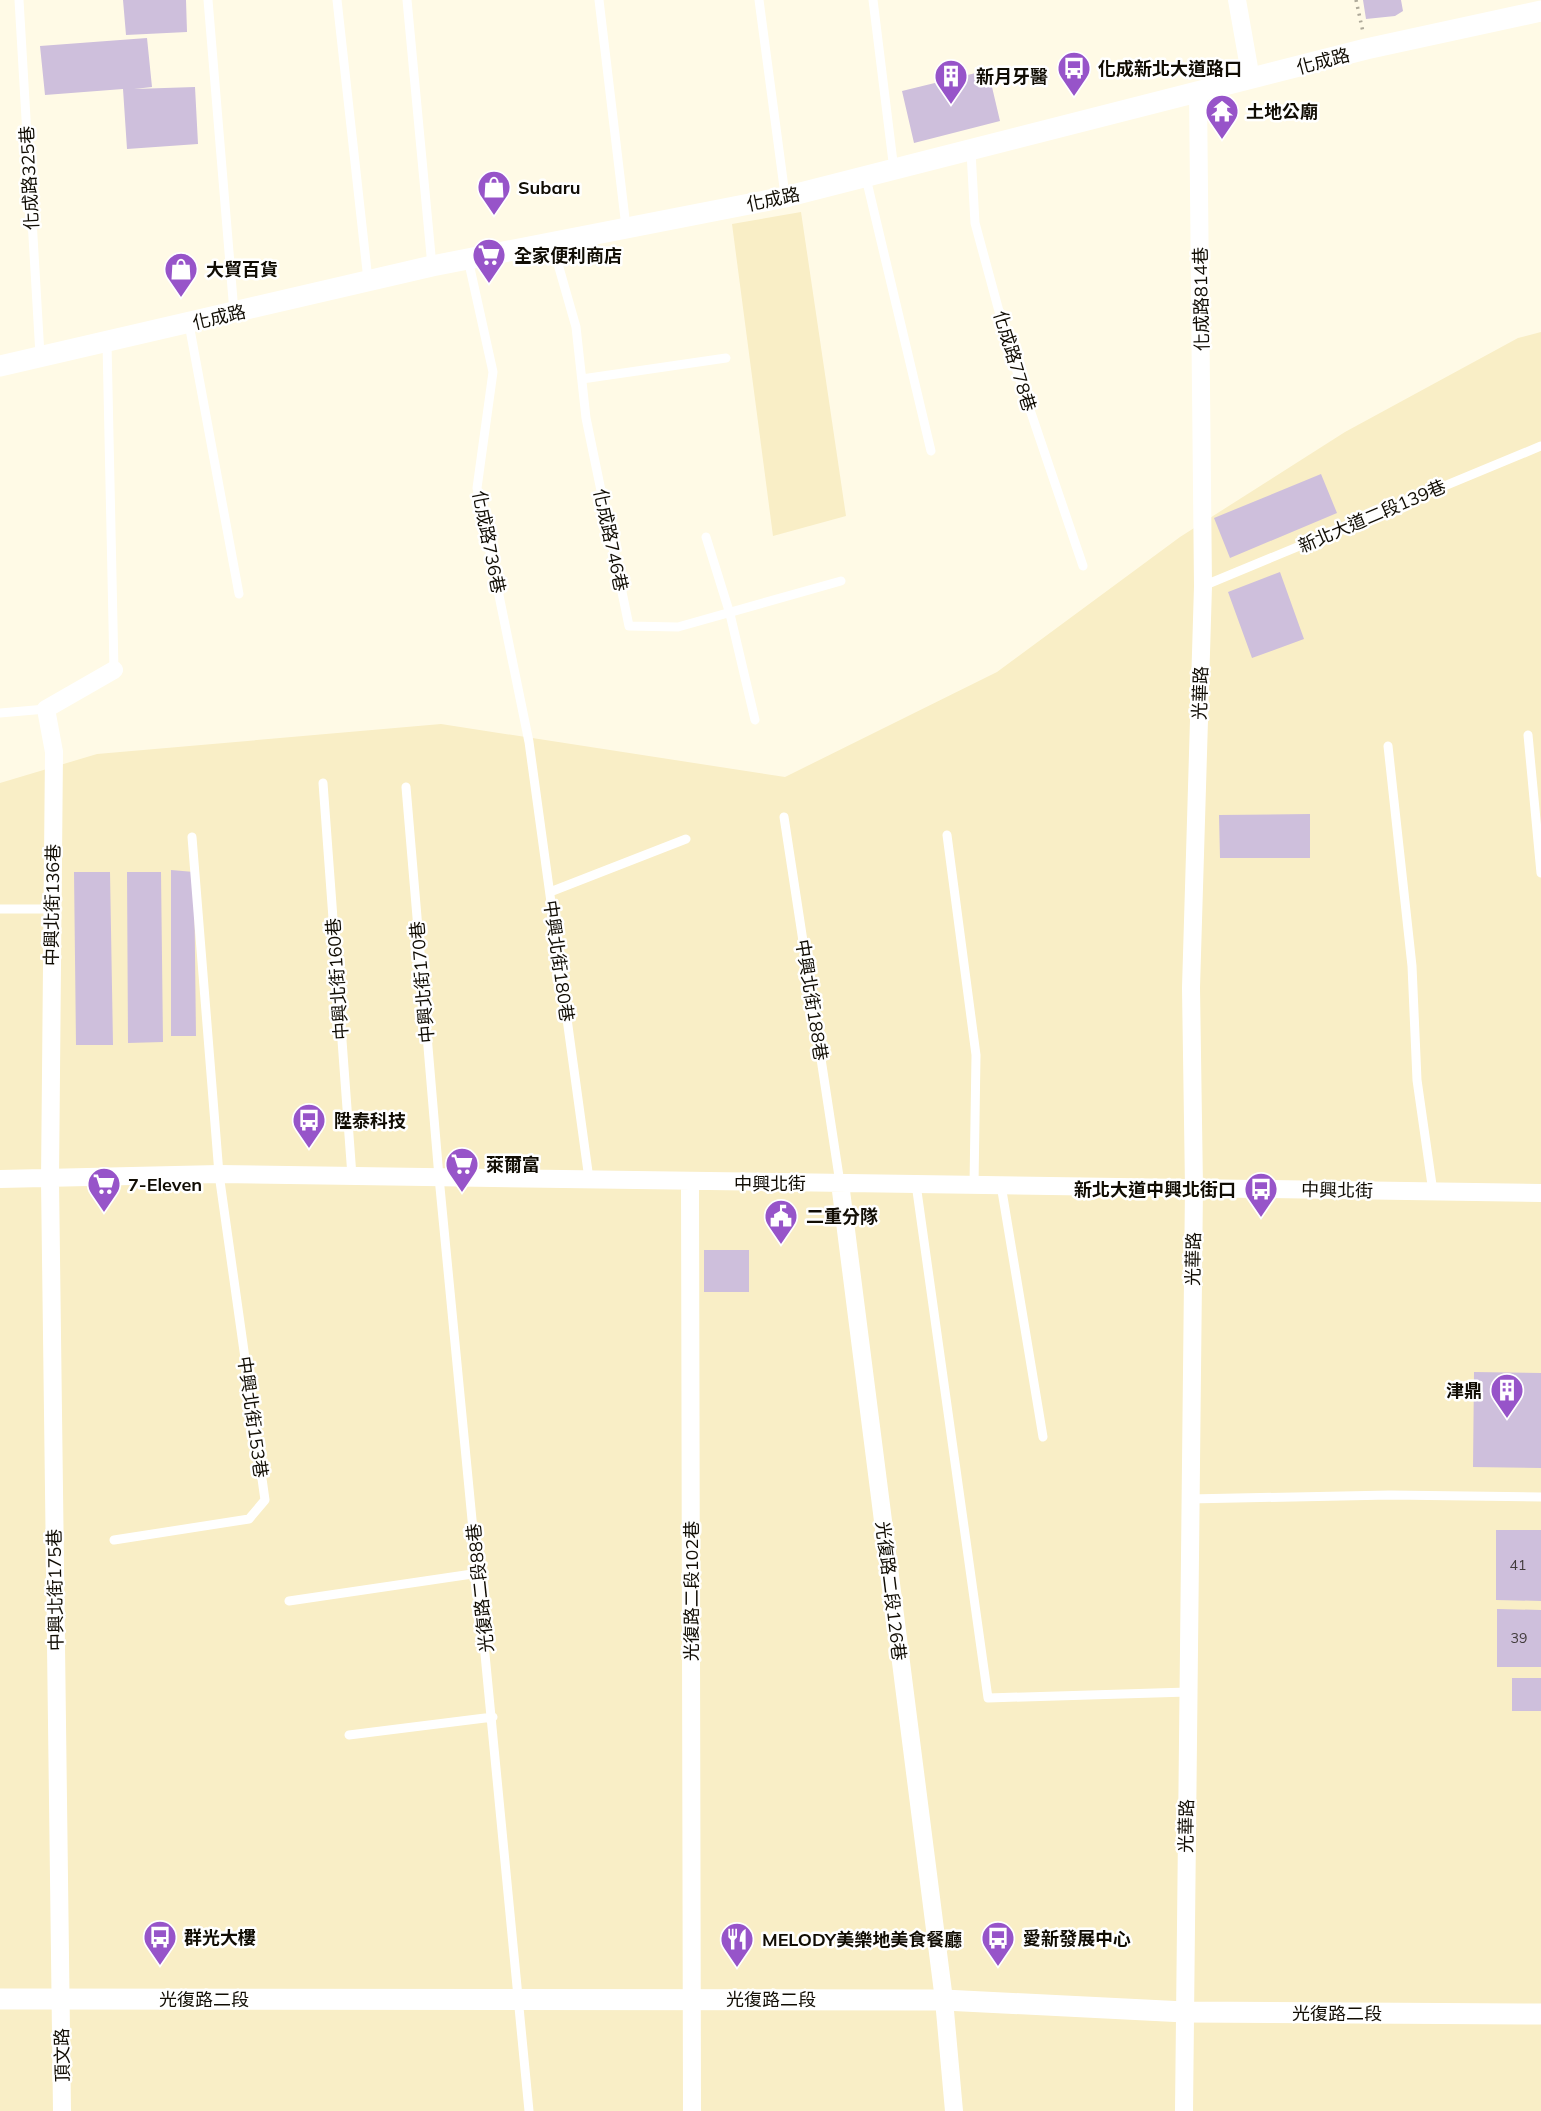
<svg xmlns="http://www.w3.org/2000/svg" width="1541" height="2111" font-family="Mulish,'Noto Sans TC',sans-serif">
  <rect width="100%" height="100%" fill="#fffae6"/>
  <!-- built -->
  <path fill="#f9eec6" d="M801 212 846 516 773 536 732 224Z
    M1541 332V2111H0V783L97 754 441 724 785 777 997 672 1180 537 1345 432 1518 338Z"/>
  <!-- building -->
  <path fill="#cebfdc" d="M123 0H186L187 32 126 35Z
    M1363 0H1401L1403 11 1395 16 1366 19Z
    M147 38 152 87 134 89 195 87 198 144 127 149 123 89 45 95 40 46Z
    M988 70 1000 121 914 143 902 91Z
    M1321 474 1337 513 1230 558 1214 518Z
    M1280 572 1304 639 1252 658 1228 592Z
    M1310 814V858H1220L1219 815Z
    M171 870 194 872 196 1036H171Z
    M74 872H110L113 1045H76Z
    M127 872H161L163 1042 128 1043Z
    M704 1250H749V1292H704Z
    M1474 1372 1541 1373V1468L1473 1467Z
    M1496 1530H1541V1601L1496 1600Z
    M1497 1609 1541 1610V1667H1497Z
    M1512 1678H1541V1711H1512Z"/>
  <g fill="none" stroke-linecap="round" stroke-linejoin="round">
    <!-- path -->
    <path stroke="#aea999" stroke-width="3.5" stroke-dasharray="2 5" stroke-linecap="butt" d="M1356 0 1363 32"/>
    <!-- service -->
    <path stroke="#fff" stroke-width="9" d="M19 0 40 355
      M208 0 234 312
      M337 0 368 280
      M407 0 432 266
      M599 0 626 227
      M759 0 785 195
      M873 0 894 170
      M971 152 975 223 1009 348 1083 566
      M866 178 931 451
      M552 243 576 327 586 418 629 626 678 627 841 581
      M468 259 493 372 477 488 529 742 589 1179
      M189 324 239 594
      M107 343 114 670
      M582 379 726 358
      M706 537 730 614 755 720
      M1203 586 1541 446
      M0 713 46 709
      M1528 735 1541 873
      M1388 746 1412 966 1417 1080 1433 1192
      M323 783 352 1176
      M406 787 439 1177 529 2111
      M784 817 840 1183
      M947 835 976 1055 974 1185
      M550 892 686 839
      M0 909H52
      M916 1184 988 1698 1188 1692
      M1001 1185 1043 1437
      M1189 1499 1390 1495 1541 1497
      M114 1540 249 1519 265 1500 219 1174 192 837
      M289 1601 479 1573
      M349 1735 493 1717"/>
    <!-- minor -->
    <path stroke="#fff" stroke-width="18" d="M1237 0 1251 79
      M0 1179 219 1174 1541 1193
      M690 1183 692 2111
      M840 1183 944 2000 954 2111
      M62 2111 50 1180 54 752 46 709 114 670
      M1184 2111 1194 1187 1191 988 1203 586 1198 92"/>
    <!-- tertiary -->
    <path stroke="#fff" stroke-width="21" d="M0 366 432 266 785 197 1366 49 1541 11
      M0 1999 944 2000 1185 2012 1541 2014"/>
  </g>
  <!-- icons -->
  <defs>
    <symbol id="bus-pin" viewBox="-11 -11 22 30"><path d="M0 17L-7.5 6A9.5 9.5 0 1 1 7.5 6Z" fill="#9754c9" stroke="#fff"/><path d="M-5-6H5V4H4V6H2V4H-2V6H-4V4H-5ZM-3.5-4V0h7V-4ZM-3.5 1.2v1.5H-2V1.2ZM2 1.2v1.5H3.5V1.2Z" fill="#fff"/></symbol>
    <symbol id="building-pin" viewBox="-11 -11 22 30"><path d="M0 17L-7.5 6A9.5 9.5 0 1 1 7.5 6Z" fill="#9754c9" stroke="#fff"/><path d="M-4-6H4V6H1V3H-1V6H-4ZM-2.5-4.3h1.7v1.8h-1.7ZM.8-4.3h1.7v1.8H.8ZM-2.5-1h1.7V.8h-1.7ZM.8-1h1.7V.8H.8Z" fill="#fff"/></symbol>
    <symbol id="temple-pin" viewBox="-11 -11 22 30"><path d="M0 17L-7.5 6A9.5 9.5 0 1 1 7.5 6Z" fill="#9754c9" stroke="#fff"/><path d="M0-6L5-2H3V0L6.5 2.5H4V6H1.5V3h-3V6H-4V2.5H-6.5L-3 0V-2H-5Z" fill="#fff"/></symbol>
    <symbol id="shop-pin" viewBox="-11 -11 22 30"><path d="M0 17L-7.5 6A9.5 9.5 0 1 1 7.5 6Z" fill="#9754c9" stroke="#fff"/><path d="M-5-2.5h2.3a2.7 3.5 0 0 1 5.4 0H5L5.5 6h-11ZM-1.5-2.5h3a1.5 2.3 0 0 0-3 0Z" fill="#fff"/></symbol>
    <symbol id="supermarket-pin" viewBox="-11 -11 22 30"><path d="M0 17L-7.5 6A9.5 9.5 0 1 1 7.5 6Z" fill="#9754c9" stroke="#fff"/><path d="M-6-5.5h2.5l.6 2H6L4.5 2H-2.5L-4.4-4H-6ZM-1.5 3.2a1.3 1.3 0 1 0 .1 0ZM3 3.2a1.3 1.3 0 1 0 .1 0Z" fill="#fff"/></symbol>
    <symbol id="civic-pin" viewBox="-11 -11 22 30"><path d="M0 17L-7.5 6A9.5 9.5 0 1 1 7.5 6Z" fill="#9754c9" stroke="#fff"/><path d="M-.6-6.5H3V-4.5H.6V-3L4-1V1h2V6H-6V1h2V-1L-.6-3ZM-1.2 2.5V6h2.4V2.5Z" fill="#fff"/></symbol>
    <symbol id="restaurant-pin" viewBox="-11 -11 22 30"><path d="M0 17L-7.5 6A9.5 9.5 0 1 1 7.5 6Z" fill="#9754c9" stroke="#fff"/><path d="M-5-6h1v4h1v-4h1v4h1v-4h1v5L-1.5 .5V6h-2V.5L-5-1ZM5-6V6H3V1.5H1.5Q1.5-4 5-6Z" fill="#fff"/></symbol>
  </defs>
  <g fill-rule="evenodd">
    <use href="#bus-pin" x="1055" y="49" width="38" height="52"/>
    <use href="#building-pin" x="932" y="57" width="38" height="52"/>
    <use href="#temple-pin" x="1203" y="92" width="38" height="52"/>
    <use href="#shop-pin" x="475" y="168" width="38" height="52"/>
    <use href="#supermarket-pin" x="470" y="236" width="38" height="52"/>
    <use href="#shop-pin" x="162" y="250" width="38" height="52"/>
    <use href="#bus-pin" x="290" y="1101" width="38" height="52"/>
    <use href="#supermarket-pin" x="443" y="1145" width="38" height="52"/>
    <use href="#supermarket-pin" x="85" y="1165" width="38" height="52"/>
    <use href="#bus-pin" x="1242" y="1170" width="38" height="52"/>
    <use href="#civic-pin" x="762" y="1197" width="38" height="52"/>
    <use href="#building-pin" x="1488" y="1371" width="38" height="52"/>
    <use href="#bus-pin" x="141" y="1918" width="38" height="52"/>
    <use href="#bus-pin" x="979" y="1919" width="38" height="52"/>
    <use href="#restaurant-pin" x="718" y="1920" width="38" height="52"/>
  </g>
  <g text-anchor="middle" dominant-baseline="central" stroke-width="5" stroke-linejoin="round" paint-order="stroke">
    <!-- number labels -->
    <g font-size="14" fill="#403a3a">
      <text x="1518" y="1565">41</text>
      <text x="1519" y="1638">39</text>
    </g>
    <!-- street labels -->
    <g font-size="18" fill="#110d04" stroke="#fff">
      <text transform="translate(1323 61) rotate(-15)">化成路</text>
      <text transform="translate(29 178) rotate(-93)">化成路325巷</text>
      <text transform="translate(773 199) rotate(-12)">化成路</text>
      <text transform="translate(1201 299) rotate(-91)">化成路814巷</text>
      <text transform="translate(219 317) rotate(-13)">化成路</text>
      <text transform="translate(1015 361) rotate(73)">化成路778巷</text>
      <text transform="translate(1372 516) rotate(-23)">新北大道二段139巷</text>
      <text transform="translate(611 540) rotate(78)">化成路746巷</text>
      <text transform="translate(489 542) rotate(79)">化成路736巷</text>
      <text transform="translate(1200 693) rotate(-88)">光華路</text>
      <text transform="translate(52 905) rotate(-89)">中興北街136巷</text>
      <text transform="translate(559 961) rotate(82)">中興北街180巷</text>
      <text transform="translate(337 979) rotate(-94)">中興北街160巷</text>
      <text transform="translate(422 982) rotate(-95)">中興北街170巷</text>
      <text transform="translate(812 1000) rotate(81)">中興北街188巷</text>
      <text x="770" y="1183">中興北街</text>
      <text transform="translate(1337 1190) rotate(1)">中興北街</text>
      <text transform="translate(1193 1259) rotate(-89)">光華路</text>
      <text transform="translate(253 1417) rotate(82)">中興北街153巷</text>
      <text transform="translate(480 1588) rotate(-96)">光復路二段88巷</text>
      <text transform="translate(55 1590) rotate(-91)">中興北街175巷</text>
      <text transform="translate(691 1591) rotate(-90)">光復路二段102巷</text>
      <text transform="translate(891 1591) rotate(83)">光復路二段126巷</text>
      <text transform="translate(1186 1826) rotate(-89)">光華路</text>
      <text x="204" y="1999">光復路二段</text>
      <text x="771" y="1999">光復路二段</text>
      <text x="1337" y="2013">光復路二段</text>
      <text transform="translate(62 2055) rotate(-91)">頂文路</text>
    </g>
    <!-- poi labels -->
    <g font-size="18" font-weight="bold" fill="#110d04" stroke="#fff" text-anchor="start">
      <text x="1098" y="68">化成新北大道路口</text>
      <text x="976" y="76">新月牙醫</text>
      <text x="1246" y="111">土地公廟</text>
      <text x="518" y="187">Subaru</text>
      <text x="514" y="255">全家便利商店</text>
      <text x="206" y="269">大貿百貨</text>
      <text x="334" y="1120">陞泰科技</text>
      <text x="486" y="1164">萊爾富</text>
      <text x="128" y="1184">7-Eleven</text>
      <text x="1236" y="1189" text-anchor="end">新北大道中興北街口</text>
      <text x="806" y="1216">二重分隊</text>
      <text x="1482" y="1390" text-anchor="end">津鼎</text>
      <text x="184" y="1937">群光大樓</text>
      <text x="1023" y="1938">愛新發展中心</text>
      <text x="762" y="1939">MELODY美樂地美食餐廳</text>
    </g>
  </g>
</svg>
